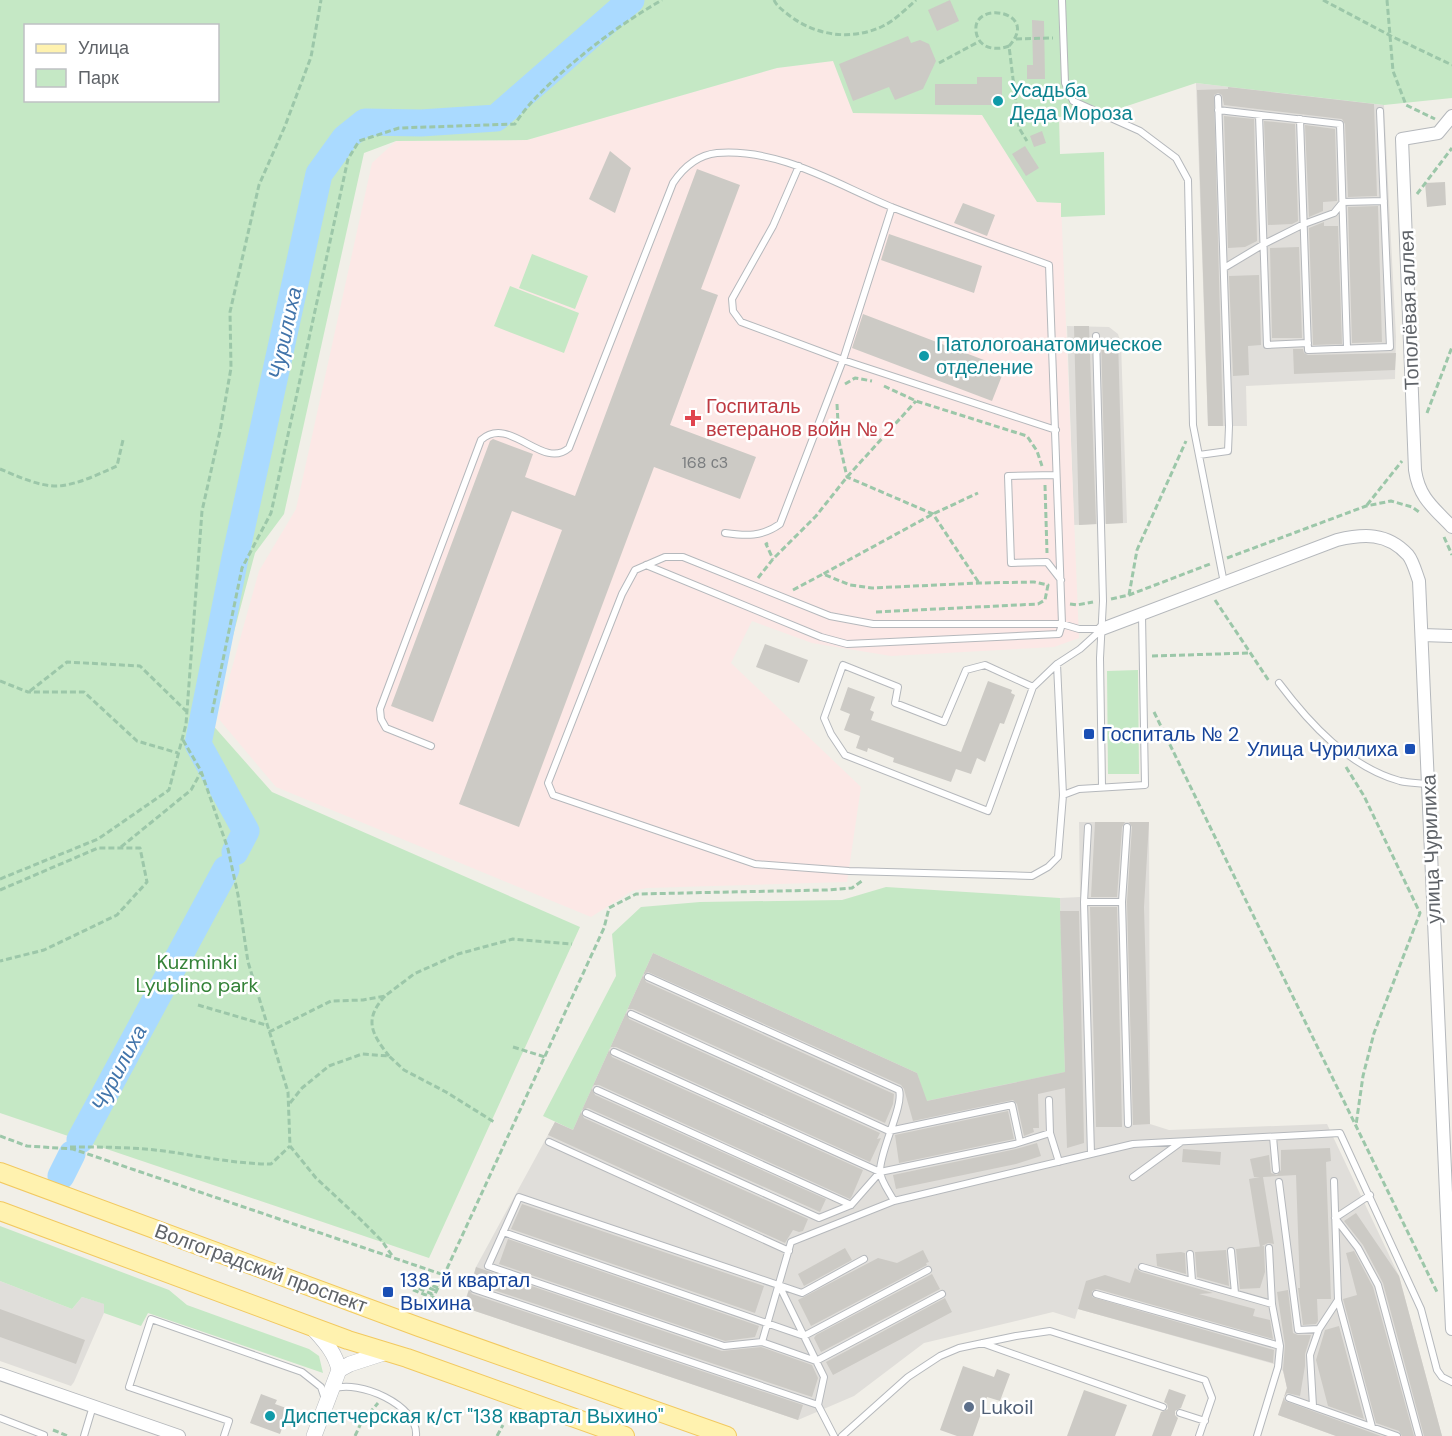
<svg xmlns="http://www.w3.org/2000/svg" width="1452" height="1436" font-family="'DM Sans',sans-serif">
  <rect width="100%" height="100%" fill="#f1efe8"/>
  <!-- industrial -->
  <path fill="#e0deda" d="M1196 83 1384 105 1396 337 1395 379 1246 386 1247 426H1208Z
    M1067 326 1109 327 1118 334 1121 343 1127 523 1074 525Z
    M1079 822H1149L1150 1124 1169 1130 1327 1124 1399 1276 1442 1436H1336L1278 1415 1287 1388 1283 1371 1274 1364 1078 1309 1075 1319 1053 1312 924 1343 854 1396 798 1420 463 1307 476 1267 555 1122 573 1130 653 953 917 1073 1065 1071 1060 898 1080 897Z
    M0 1281 72 1309 82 1297 105 1304 104 1313 74 1382 71 1386 0 1361Z"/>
  <!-- medical -->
  <path fill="#fce8e6" d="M833 61 982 114 1037 202 1061 203 1079 638 1054 647 891 656 812 643 752 621 731 663 861 787 847 882 647 888 632 891 591 917 276 787 218 718 259 571 296 509 372 163 396 141 527 140 777 68Z"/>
  <!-- green -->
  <path fill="#c5e8c5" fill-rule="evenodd" d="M0 0H1452V98L1384 105 1196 83 1103 114 1059 117 1060 154 1104 152 1105 215 1061 217V203L1037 202 982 115 853 113 833 61 777 68 527 140 396 141 364 153 284 514 255 553 210 722 272 792 580 927 429 1258 0 1113ZM26 26H218V100H26Z
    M532 254 588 276 575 309 519 288Z
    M510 286 579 313 564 353 494 326Z
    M1138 670 1139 774H1108L1107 671Z
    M886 887 1060 898 1065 1072 926 1101 917 1073 653 953 573 1130 543 1116 616 976 612 934 641 907 700 902 842 900Z
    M0 1226 169 1290 187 1305 309 1349 319 1356 323 1373 148 1313 141 1326 104 1313V1304L82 1297 72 1309 0 1281Z"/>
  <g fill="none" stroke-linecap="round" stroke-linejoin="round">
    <!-- river -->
    <path stroke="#aadaff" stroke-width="27" d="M235 852 246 831 198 744 235 558 319 174 345 138 365 122 421 123 496 118 631 0
      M80 1140 226 869
      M61 1176 72 1154"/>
  </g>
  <!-- building -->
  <path fill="#cccac5" d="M950 0 959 21 937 31 928 10Z
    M1032 20 1044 21 1045 79H1027V65H1033Z
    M908 36 911 43 920 40 929 44 936 61 923 89 895 100 889 87 853 101 839 64Z
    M977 77H1002V105H935V84H977Z
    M1228 87 1374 104 1377 196 1348 197 1345 124 1342 119 1224 105 1222 95 1218 93 1214 95 1223 426H1208L1197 90 1228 89Z
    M1224 116 1254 119 1257 241 1245 247 1228 248Z
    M1264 121 1295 124 1298 221 1292 224 1268 225Z
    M1305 125 1335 129 1337 201 1323 202V211L1309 217Z
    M1042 131 1046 143 1034 147 1030 136Z
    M1025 146 1039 168 1026 176 1012 154Z
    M610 151 631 168 615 213 589 199Z
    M697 169 740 185 701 289 718 295 670 425 756 457 740 499 654 467 519 827 459 804 562 530 512 511 433 722 391 706 490 441 493 439 533 454 525 477 575 496Z
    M1445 182 1446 205 1427 207 1425 183Z
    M963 203 995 215 987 236 954 223Z
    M1378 206 1382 342 1352 343 1348 207Z
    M1324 222V226H1338L1342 344 1313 345 1309 228Z
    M889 234 982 266 974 293 881 260Z
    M1299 247 1302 338H1272L1270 248Z
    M1259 275 1261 345 1248 346 1249 375 1233 376 1229 276Z
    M863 314 1005 368 992 401 852 348Z
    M1074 326H1089L1096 524 1079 525Z
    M1101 338H1118L1123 523 1106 524Z
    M1293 349H1303L1304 353 1308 355 1396 353 1395 370 1294 374Z
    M765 644 808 660 799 683 756 667Z
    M988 681 1012 690 1011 693 1015 695 1004 724 1000 723 985 762 977 758 971 774 956 769 951 782 893 762 894 758 868 748 867 752 856 748 860 736 844 730 850 714 840 710 848 687 875 697 870 710 874 712 871 720 961 752Z
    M1095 822H1125L1122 827 1117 897H1091Z
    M1129 822H1149L1144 907 1150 1124 1133 1125 1127 902 1132 827Z
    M1090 907H1117L1122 1127H1096Z
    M1060 911H1079L1084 1143 1067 1148 1065 1088 1038 1094 1039 1128H1033L1034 1132 1024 1136 1017 1104 1013 1100 913 1121 904 1089 901 1085 648 972 643 975 646 982 894 1094 893 1104 885 1123 633 1009H628L626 1012 629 1019 880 1133 877 1139 881 1138 870 1162 616 1047H611L609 1050 612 1057 863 1170 852 1196 850 1199 599 1085H594L592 1088 595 1095 826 1199 820 1212 588 1108 582 1110 653 953 917 1073 927 1101 1065 1072Z
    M1008 1111 1014 1139 899 1163 895 1135Z
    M581 1112 584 1118 808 1219 803 1231 799 1232 793 1230 785 1243 548 1135 555 1122 573 1130Z
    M1037 1143 1041 1156 1016 1164 896 1189 893 1175 1016 1149Z
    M1330 1148 1331 1161 1326 1162 1331 1299H1317L1318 1321 1316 1324 1303 1325 1298 1288H1300L1296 1175 1263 1177 1274 1244 1268 1243 1260 1247 1249 1179 1260 1177H1254L1250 1159 1269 1155 1271 1173 1277 1175 1281 1170V1150Z
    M1183 1149 1221 1152 1220 1165 1182 1162Z
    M522 1204 764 1286 755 1313 511 1229Z
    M1356 1213 1399 1276 1442 1436H1424L1383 1283 1363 1245 1344 1221Z
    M508 1239 759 1326 755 1337 725 1341 499 1264Z
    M1264 1246 1265 1272 1260 1288 1240 1289 1236 1249Z
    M845 1248 852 1260 804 1286 798 1274Z
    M923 1250 929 1262 926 1263 927 1265 811 1326 798 1300 878 1258 897 1263Z
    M1226 1250 1229 1286 1197 1277 1195 1252Z
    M1354 1251 1373 1287 1414 1436H1402L1399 1431 1376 1423 1343 1299 1357 1295 1346 1253Z
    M1181 1252 1185 1253 1186 1274 1157 1266 1156 1254Z
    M476 1267 722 1351 761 1347 812 1365 818 1378 812 1397 476 1284 471 1285Z
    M1135 1268 1141 1272 1213 1293 1199 1294 1255 1309 1253 1316 1270 1320 1273 1339 1097 1289 1092 1291V1297L1274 1350 1273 1363 1078 1309 1086 1281 1105 1275 1130 1283Z
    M932 1274 940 1289 821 1352 814 1338 816 1335Z
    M469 1290 472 1294 803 1405 798 1420 463 1307Z
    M1288 1290 1293 1333 1298 1335H1311L1305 1354V1366L1300 1396 1287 1393 1284 1397 1285 1401 1381 1436H1336L1278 1415 1287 1388 1283 1370 1285 1345 1277 1292Z
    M945 1298 952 1312 833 1375 826 1362Z
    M0 1309 85 1340 76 1364 0 1337Z
    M1339 1326 1364 1419 1328 1406 1316 1360 1325 1330Z
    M963 1366 994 1377 997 1369 1010 1374 1000 1401 987 1397 973 1436H957L940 1430Z
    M1169 1389 1186 1395 1181 1408 1175 1411V1415L1178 1418 1171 1436H1152L1161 1412 1168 1409 1167 1404 1164 1402Z
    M1084 1390 1127 1405 1115 1436H1067Z
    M261 1394 277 1400 275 1404 289 1409 280 1434 250 1423Z"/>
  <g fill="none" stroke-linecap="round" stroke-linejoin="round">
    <defs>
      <path id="service" d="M1062 0 1065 83 1073 101 1140 131 1176 158 1188 180 1193 425 1224 583
        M1218 110 1340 124 1347 348
        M1259 115 1267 345 1308 343
        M1300 119 1308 350 1390 347 1380 111
        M799 166 773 226 732 299 733 311 741 322 843 360 1056 430
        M1224 268 1264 244 1304 224 1334 213 1343 202 1384 201
        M1096 336 1103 601 1100 658 1102 786
        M1199 455 1228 451 1229 426 1218 98
        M1056 475 1008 476 1011 563 1047 562 1061 580
        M725 533C746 536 762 537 780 524L843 360 892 207
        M665 557H683L830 616 873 624H1062L1079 629H1102L1080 649 1057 664 1063 795 1058 857 1048 867 1032 876 849 871 755 864 553 795 548 783 622 594 635 570Z
        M1279 683C1309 723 1349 767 1400 781 1409 783 1418 783 1427 784
        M1033 687 985 665 966 670 944 722 895 703 898 687 843 665 824 718 831 734 845 755 988 811 1033 687 1057 664
        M431 746 386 728 381 719 380 709 481 440C510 414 542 471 569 448L673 183C683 168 698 155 717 153 781 148 837 185 894 208 945 228 997 246 1049 265L1062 624 1059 634 847 644 821 637 646 565
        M1063 795 1079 789 1145 785 1142 615
        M1088 827 1084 902 1091 1154
        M1127 827 1122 902 1128 1124
        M1084 902H1122
        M648 977 899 1090C904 1106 880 1150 880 1171 880 1180 890 1193 894 1201
        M631 1014 889 1131 1012 1105 1020 1142
        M614 1052 880 1172 1015 1144 1050 1133
        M597 1090 851 1205
        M1049 1100 1050 1133 1059 1162
        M586 1113 819 1218 851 1205 880 1172
        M1273 1137 1276 1170
        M549 1142 789 1251
        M1133 1177 1181 1142
        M1334 1181 1338 1300 1372 1427
        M1279 1182 1298 1330 1319 1329
        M1370 1195 1335 1218 1358 1248 1378 1285 1419 1436
        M503 1232 804 1336 928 1270
        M1231 1251 1235 1293
        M1190 1254 1192 1281
        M864 1259 802 1293 519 1197 488 1266 724 1346 762 1342 816 1361 942 1294
        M1142 1267 1272 1304
        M779 1285 824 1377 818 1405
        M474 1289 818 1405 834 1436
        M1096 1294 1280 1346
        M762 1342 791 1242 894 1201 1133 1144 1340 1133 1421 1309 1437 1370 1442 1377 1452 1382
        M982 1343 1163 1407
        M333 1389C358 1379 419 1405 416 1436
        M1289 1398 1397 1436
        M1313 1406 1310 1355 1319 1329 1338 1300
        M1180 1413 1205 1421
        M0 1418 44 1435
        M84 1436 93 1406
        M224 1436 229 1421 129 1387 151 1319 302 1372 321 1387 325 1399
        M842 1436 908 1377 940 1356 959 1348 1016 1336 1050 1331 1205 1380 1212 1398 1199 1436
        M1257 1436 1278 1367 1280 1346 1272 1304 1269 1248"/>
      <path id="minor" d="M1452 116 1438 133 1402 139 1415 470C1419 498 1434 508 1452 527
        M1102 629 1337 540C1363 534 1387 532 1408 555 1413 561 1416 573 1419 581L1452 1329
        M1422 635 1452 636
        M0 1374 179 1436"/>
      <path id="tertiary" d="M311 1326C323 1340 335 1351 339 1370
        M339 1370 350 1364 387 1352
        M314 1436 339 1370"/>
      <path id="primary" d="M0 1172 419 1327 727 1436
        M0 1211 348 1340 407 1358 625 1436"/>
    </defs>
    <!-- service casing -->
    <use href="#service" stroke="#b5b8bc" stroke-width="8"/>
    <!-- minor casing -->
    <use href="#minor" stroke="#b5b8bc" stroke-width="14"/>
    <!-- tertiary casing -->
    <use href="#tertiary" stroke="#b5b8bc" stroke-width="16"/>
    <!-- primary casing -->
    <use href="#primary" stroke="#f2c960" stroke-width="20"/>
    <!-- path -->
    <path stroke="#9cc7a9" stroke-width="3" stroke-dasharray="6 3" stroke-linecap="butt" d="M774 0C777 7 784 11 790 16 817 36 852 41 883 26 894 21 906 9 916 0
      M1323 0 1391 36 1452 65
      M1387 0 1393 71 1406 105 1435 119
      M1016 39 1053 38
      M1009 46C996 51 978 49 976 31 972 0 1041 11 1009 46L1019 128 1027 141
      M939 63 980 41
      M1417 194 1452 148
      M845 384 855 378 872 381
      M884 386 916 401 1027 436 1037 451 1042 466
      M837 404 839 441 847 477 933 514 979 583
      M1427 413 1452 347
      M0 469C17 476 40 487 59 486 79 484 99 474 117 466L123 440
      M1045 485 1047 553
      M1367 505 1402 461
      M1444 537 1452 555
      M768 543 766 544 773 559
      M1227 558 1366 506 1391 501 1412 507 1419 512
      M758 578 773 559 816 516 847 477 916 401
      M793 590 823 574
      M1129 595 1137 550 1186 441
      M1111 599 1129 595 1210 564
      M1215 600 1269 681
      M1070 604 1077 605 1093 602
      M876 612 1038 604 1045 600 1048 585 1034 582 979 583 872 588 850 585 823 574 933 514 978 493
      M1152 656 1250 653
      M0 681 28 692H84L137 741 178 753
      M30 691 67 662 140 666 186 711
      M1154 712 1437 1292
      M212 713 242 568 271 513 348 159 359 141 399 128 515 124C527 105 542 91 558 76 591 46 624 22 662 0
      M183 740 201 771 228 849 238 895 248 962 288 1092 290 1146 316 1178 360 1219 382 1241 393 1257
      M1346 767 1364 796 1420 913 1374 1033 1363 1076 1356 1125
      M121 847 191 790 201 772
      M0 879 98 839 169 790 186 724 202 511 220 431 231 368 230 312 259 185 285 126 311 57 321 0
      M0 890 98 848H140L147 882 117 915 44 950 0 961
      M385 996C363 1020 372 1034 389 1056
      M198 1005 266 1025
      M269 1032 331 1001 363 1000 385 996 414 974 458 954 513 939 572 944
      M513 1047 545 1057
      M290 1103 302 1088 329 1066 362 1054 389 1056 404 1070 446 1092 494 1122
      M0 1136 27 1146 73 1149 444 1275
      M70 1147C101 1147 133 1147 164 1151 200 1156 235 1164 271 1164L290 1146
      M438 1288 415 1278 414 1281 434 1290 432 1294 413 1286 411 1289 433 1298 444 1275 604 928 609 908 636 894 827 890 852 888 862 881
      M53 1430 68 1436
      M355 1436 361 1423 378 1403
      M497 1436 503 1425"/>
    <!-- service -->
    <use href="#service" stroke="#fff" stroke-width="6"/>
    <!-- minor -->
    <use href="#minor" stroke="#fff" stroke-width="12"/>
    <!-- tertiary -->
    <use href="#tertiary" stroke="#fff" stroke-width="15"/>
    <!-- primary -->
    <use href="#primary" stroke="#fff2af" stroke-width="18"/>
  </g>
  <!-- markers -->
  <g fill="#0f9aa8" stroke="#fff" stroke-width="2">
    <circle cx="998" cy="101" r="6"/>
    <circle cx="924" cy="356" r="6"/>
    <circle cx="270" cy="1416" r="6"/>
  </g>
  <path fill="#e0444e" stroke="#fff" stroke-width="2" d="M690 409h6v6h6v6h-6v6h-6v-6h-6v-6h6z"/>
  <g fill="#1a4fb4" stroke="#fff" stroke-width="2">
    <rect x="1083" y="728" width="12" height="12" rx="3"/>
    <rect x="1404" y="743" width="12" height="12" rx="3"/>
    <rect x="382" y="1286" width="12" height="12" rx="3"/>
  </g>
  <circle fill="#5c6f8a" stroke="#fff" stroke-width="2" cx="969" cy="1407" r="6"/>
  <g text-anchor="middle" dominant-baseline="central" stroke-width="5" stroke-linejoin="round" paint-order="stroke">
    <!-- number labels -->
    <g font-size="16" fill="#7a7d7f">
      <text x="705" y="462">168 с3</text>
    </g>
    <!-- culture labels -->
    <g font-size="20" fill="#0d838f" stroke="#fff" text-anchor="start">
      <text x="1010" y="90">Усадьба<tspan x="1010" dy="23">Деда Мороза</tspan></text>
      <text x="936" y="344">Патологоанатомическое<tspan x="936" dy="23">отделение</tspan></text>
      <text x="282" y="1416">Диспетчерская к/ст "138 квартал Выхино"</text>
    </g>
    <!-- street labels -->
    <g font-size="20" fill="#5f6368" stroke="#fff">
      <text transform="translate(1409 310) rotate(-92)">Тополёвая аллея</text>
      <text transform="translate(1431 849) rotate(-92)">улица Чурилиха</text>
      <text transform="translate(261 1268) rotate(20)">Волгоградский проспект</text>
    </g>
    <!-- health labels -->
    <g font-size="20" fill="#be3a42" stroke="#fff" text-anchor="start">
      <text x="706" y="406">Госпиталь<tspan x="706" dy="23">ветеранов войн № 2</tspan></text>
    </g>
    <!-- transit labels -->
    <g font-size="20" fill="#164399" stroke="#fff" text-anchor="start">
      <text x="1101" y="734">Госпиталь № 2</text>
      <text x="1398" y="749" text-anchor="end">Улица Чурилиха</text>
      <text x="400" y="1280">138-й квартал<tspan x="400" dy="23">Выхина</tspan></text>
    </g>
    <!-- park labels -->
    <g font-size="20" fill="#348238" stroke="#fff">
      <text x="197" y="962">Kuzminki<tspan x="197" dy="23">Lyublino park</tspan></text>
    </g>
    <!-- service labels -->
    <g font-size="20" fill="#4e5e75" stroke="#fff" text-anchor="start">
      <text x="981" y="1407">Lukoil</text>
    </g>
    <!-- water labels -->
    <g font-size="21" font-style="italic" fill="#4174aa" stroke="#fff">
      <text transform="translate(285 333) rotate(-78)">Чурилиха</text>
      <text transform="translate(119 1068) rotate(-62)">Чурилиха</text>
    </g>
  </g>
  <!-- legend -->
  <rect x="24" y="24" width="195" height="78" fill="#ffffff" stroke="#bfc1c3" stroke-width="1.5"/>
  <rect x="36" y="44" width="30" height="9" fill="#fff2af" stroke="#bfc1c3" stroke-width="1.5"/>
  <text x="78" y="54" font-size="18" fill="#5f6368">Улица</text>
  <rect x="36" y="69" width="30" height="18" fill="#c5e8c5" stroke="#bfc1c3" stroke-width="1.5"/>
  <text x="78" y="84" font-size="18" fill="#5f6368">Парк</text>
</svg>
